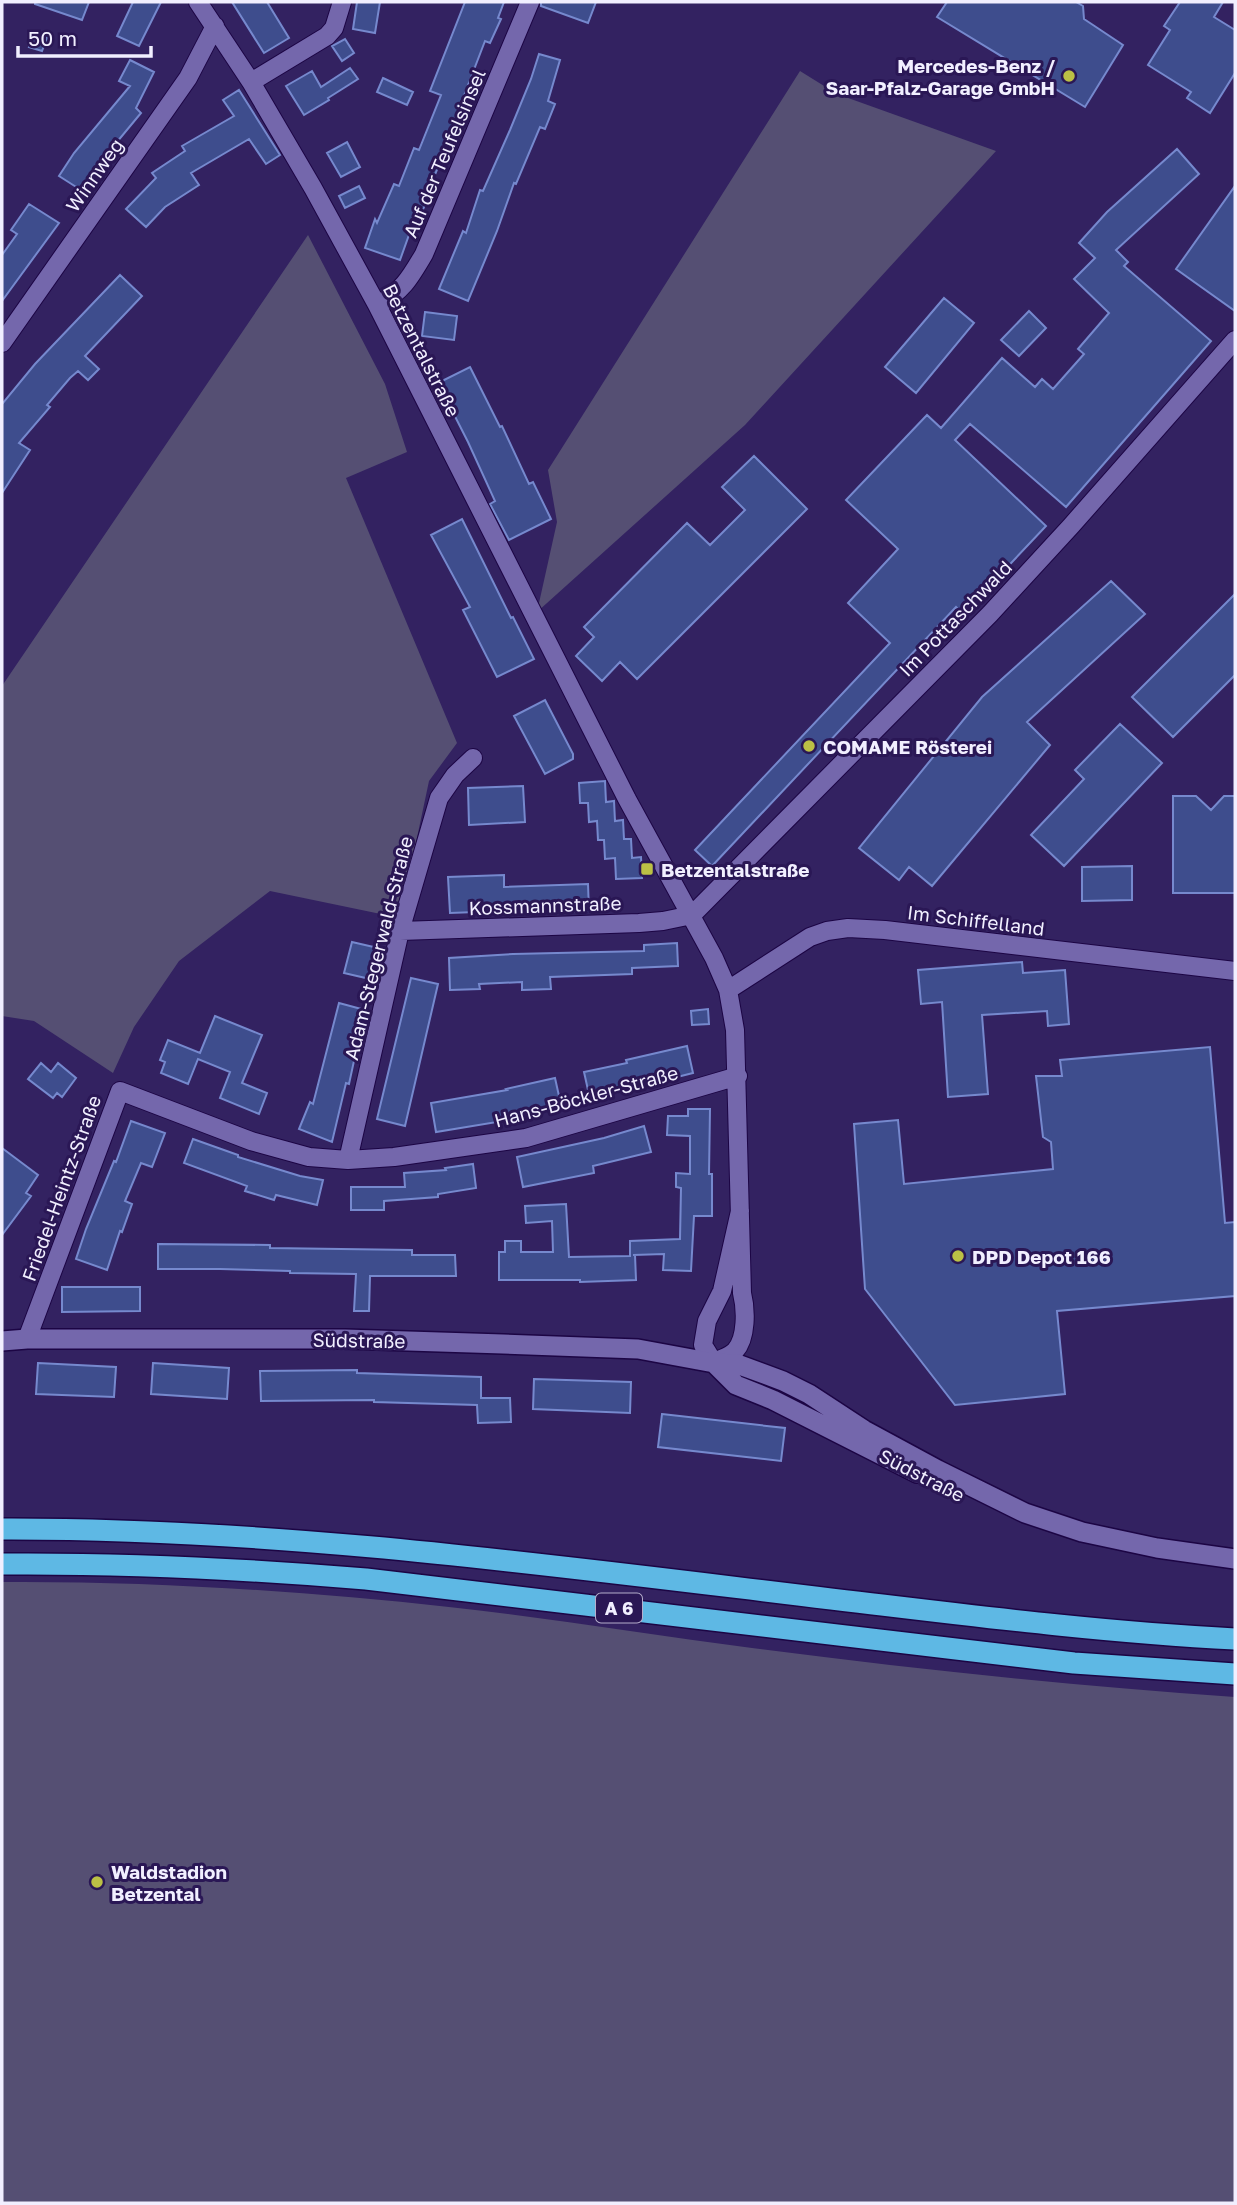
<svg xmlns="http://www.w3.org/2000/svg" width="1237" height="2205" font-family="'Golos Text',sans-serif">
  <rect width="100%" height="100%" fill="#332261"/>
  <!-- green -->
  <path fill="#554f73" d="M800 71 837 94 996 151 745 425 537 612 557 522 548 470Z
    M308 235 385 384 407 452 346 478 457 743 429 781 400 918 270 891 179 961 134 1027 113 1073 34 1021 2 1016V686Z
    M2 1582C151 1581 301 1591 449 1607 551 1618 651 1635 752 1648 913 1669 1073 1686 1235 1697V2203H2Z"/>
  <!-- building -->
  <path fill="#3e4d8d" stroke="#7689ce" stroke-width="2" d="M35 2H89L82 20 35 4Z
    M133 2H161L139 46 117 36Z
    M232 2H267L289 38 264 53Z
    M357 2H380L375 33 353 29Z
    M465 2H504L498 18 501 19 490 43 485 41 455 119 457 120 426 197H428L418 222 414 221 400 260 365 248 375 219 377 223 394 184 399 186 414 148 419 150 441 95 430 91Z
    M541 2H596L588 23 541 6Z
    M947 2H1076L1083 6 1084 19 1123 45 1085 107 937 17Z
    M1180 2H1223L1214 17 1235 30V73L1210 113 1187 98 1191 92 1148 65 1170 30 1164 26Z
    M34 33 47 38 42 51 29 47Z
    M345 39 354 53 342 61 332 46Z
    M539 54 560 60 548 101 555 104 545 129 540 127 516 184 514 183 497 231 468 301 439 289 463 231 466 233 480 190 483 191 510 130 531 79Z
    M130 60 154 72 136 108 141 113 97 166 100 168 84 192 59 176 74 153 130 86 119 81Z
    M350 68 358 79 328 98 329 100 304 115 286 86 312 71 321 87Z
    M383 78 413 92 407 105 377 92Z
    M239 90 280 155 266 164 249 139 191 173 199 185 165 207 146 227 126 209 156 178 152 173 185 151 182 146 234 116 223 100Z
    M347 142 360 167 341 177 327 153Z
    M1177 149 1199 174 1116 250 1128 262 1124 266 1211 341 1066 507 970 424 955 440 1046 526 963 614 956 607 712 866 695 850 890 643 848 603 898 549 846 500 927 415 941 428 1002 358 1035 387 1042 379 1053 389 1084 354 1078 349 1109 313 1074 279 1095 258 1079 243 1107 212Z
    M359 186 365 198 345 208 339 196Z
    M1235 186V311L1176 269Z
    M29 204 59 223 2 301V255L17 234 11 230Z
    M120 275 142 296 85 356 99 369 88 380 78 371 70 378 47 405 50 407 19 443 30 450 2 493V404L35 364Z
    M944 298 974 323 916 393 885 367Z
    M1029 311 1046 328 1019 356 1001 340Z
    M425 312 457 316 454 340 422 336Z
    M470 367 500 427 502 426 529 484 533 482 551 519 509 540 490 504 495 501 468 442 438 383Z
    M754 456 807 509 637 679 620 662 602 681 576 656 594 637 584 627 687 523 710 545 745 510 722 487Z
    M462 519 511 618 513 617 534 659 497 677 463 610 470 607 431 535Z
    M1111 581 1145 614 1027 722 1050 745 932 886 909 867 899 880 859 848 982 697Z
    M1235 594V675L1173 737 1132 697Z
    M545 700 573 754V759L545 774 514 716Z
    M1120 724 1162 763 1064 866 1031 835 1084 779 1075 770Z
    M605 781 606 802 614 801 615 821 623 820 624 839H631L632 858 641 857 642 878 616 879 615 858 605 859 604 840H598L597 821 589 822 588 803H580L579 783Z
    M523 786 525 822 469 825 468 788Z
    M1173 796H1196L1211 810 1224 796H1235V893H1173Z
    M1132 866V900L1082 901V867Z
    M504 875V887L588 884 589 911 531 913V910L450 913 448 877Z
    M352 942 378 948 370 979 344 973Z
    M677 943 678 966 632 968V974L550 977 551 989 522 990V982L479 984 480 989 450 990 449 958 513 954 644 951V945Z
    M1022 962 1023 973 1065 970 1069 1024 1048 1026 1047 1011 982 1015 988 1094 948 1097 942 1002 921 1004 918 970Z
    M411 978 438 984 405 1126 377 1119Z
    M339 1003 365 1010 349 1084 346 1083 332 1142 299 1129 310 1102 313 1104Z
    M708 1009 709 1024 692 1025 691 1011Z
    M215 1016 262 1035 242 1083 267 1093 259 1114 220 1098 230 1072 198 1059 188 1084 161 1073 165 1062 160 1060 168 1040 200 1053Z
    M687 1046 693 1073 590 1099 584 1072 627 1063 626 1060Z
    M1210 1047 1225 1223 1235 1222V1296L1057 1311 1065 1394 955 1405 865 1289 854 1124 898 1120 904 1184 1053 1169 1051 1142 1043 1137 1036 1076H1062L1060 1060Z
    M41 1063 51 1072 58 1063 76 1078 62 1097 57 1093 53 1098 28 1079Z
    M555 1078 561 1105 496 1118 497 1122 436 1132 431 1103 507 1090 506 1089Z
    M688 1109H710L709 1174H712V1216H694L691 1271 663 1270 664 1254 633 1255H635L636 1280 580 1282V1280H499V1252H505V1241H521V1252H553L552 1221 526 1223 525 1206 566 1204 569 1257 630 1256V1241L680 1239 681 1188 676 1187V1173L690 1174V1136L667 1135 668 1116H688Z
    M131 1121 165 1133 152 1167 141 1163 125 1201 132 1204 122 1232 120 1231 107 1270 76 1259 86 1229 114 1161 116 1162Z
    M644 1126 651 1152 593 1166 594 1173 523 1187 517 1157 604 1138Z
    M193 1139 238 1155V1157L300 1176 323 1180 317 1205 276 1195 274 1200 245 1191 247 1186 184 1163Z
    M2 1148 38 1175 26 1193 31 1196 2 1235Z
    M473 1164 476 1188 438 1194V1197L384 1201V1210H351V1187H405L404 1173 446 1170 445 1168Z
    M158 1244 270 1245V1248L412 1250V1255H455L456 1276H370L369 1311H354L356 1274 290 1273V1271L220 1269H158Z
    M62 1287H140V1311L62 1312Z
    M38 1363 116 1367 114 1397 36 1394Z
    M153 1363 229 1368 227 1399 151 1394Z
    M357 1370V1373L481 1377V1398H510L511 1422 478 1423 477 1405 374 1402V1400L261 1401 260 1371Z
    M534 1379 631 1382 630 1413 533 1409Z
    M662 1414 785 1428 781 1461 658 1447Z"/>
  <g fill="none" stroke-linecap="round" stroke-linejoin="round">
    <defs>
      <path id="minor" d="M198 2 251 82 313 188 377 305 627 799 714 958 728 990 735 1030 742 1293C746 1309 747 1338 735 1351 730 1356 720 1359 714 1363L703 1345 707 1321 722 1291 740 1211
        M251 82 327 36 334 28 342 2
        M377 305C402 292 410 278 424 254L530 2
        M2 343 188 78 215 26
        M692 915 990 614 1071 526 1235 340
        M400 931 639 923 663 921 692 915
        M728 990 810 937 827 931 848 928 885 930 1235 971
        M348 1160 400 931 439 798 455 775 473 758
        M27 1339 120 1091 251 1141 309 1157 348 1160 394 1157 526 1138 738 1076"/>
      <path id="tertiary" d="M2 1341 27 1339H345L503 1344 638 1349 714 1363 737 1364 783 1381 809 1394 864 1430 938 1470 1025 1513 1082 1532 1157 1548 1235 1559
        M714 1363 736 1385 773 1400 917 1473"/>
      <path id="motorway" d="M2 1529C297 1528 590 1571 882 1605 999 1619 1117 1633 1235 1639
        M2 1564C124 1563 245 1569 366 1579L1074 1663 1235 1674"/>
    </defs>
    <!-- minor casing -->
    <use href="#minor" stroke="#1c0544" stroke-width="20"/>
    <!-- tertiary casing -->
    <use href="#tertiary" stroke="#1c0544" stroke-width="22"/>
    <!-- motorway casing -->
    <use href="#motorway" stroke="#1c0544" stroke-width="24"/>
    <!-- minor -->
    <use href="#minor" stroke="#7467ac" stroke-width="18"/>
    <!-- tertiary -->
    <use href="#tertiary" stroke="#7467ac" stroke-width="19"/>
    <!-- motorway -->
    <use href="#motorway" stroke="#5eb8e4" stroke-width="21"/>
  </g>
  <!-- markers -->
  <g fill="#bbc045" stroke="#2a1755" stroke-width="2.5">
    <circle cx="1069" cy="76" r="7"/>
    <circle cx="809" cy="746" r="7"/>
    <rect x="640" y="862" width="14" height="14" rx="3.5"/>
    <circle cx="958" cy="1256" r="7"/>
    <circle cx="97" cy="1882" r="7"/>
  </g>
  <g text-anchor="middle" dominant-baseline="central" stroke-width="6" stroke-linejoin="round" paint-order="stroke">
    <!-- shield labels -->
    <rect fill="#2a1755" stroke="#b5aecc" stroke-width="2" x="596" y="1593.5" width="46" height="29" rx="5"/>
    <g font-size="18" font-weight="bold" fill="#f1efff">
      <text x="619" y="1608">A 6</text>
    </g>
    <!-- poi labels -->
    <g font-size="19" font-weight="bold" fill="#f1efff" stroke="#2a1755" text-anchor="start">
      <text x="1055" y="65" text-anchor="end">Mercedes-Benz /<tspan x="1055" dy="22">Saar-Pfalz-Garage GmbH</tspan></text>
      <text x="823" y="746">COMAME Rösterei</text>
      <text x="661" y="869">Betzentalstraße</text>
      <text x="972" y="1256">DPD Depot 166</text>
      <text x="111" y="1871">Waldstadion<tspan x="111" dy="22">Betzental</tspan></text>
    </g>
    <!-- street labels -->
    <g font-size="19" fill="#f1efff" stroke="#2a1755">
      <text transform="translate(444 153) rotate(-67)">Auf der Teufelsinsel</text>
      <text transform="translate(94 175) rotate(-55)">Winnweg</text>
      <text transform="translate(422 350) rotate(63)">Betzentalstraße</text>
      <text transform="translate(955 618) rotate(-46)">Im Pottaschwald</text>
      <text transform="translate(545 905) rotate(-2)">Kossmannstraße</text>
      <text transform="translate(976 920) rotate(7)">Im Schiffelland</text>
      <text transform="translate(378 948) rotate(-76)">Adam-Stegerwald-Straße</text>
      <text transform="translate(586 1096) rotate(-15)">Hans-Böckler-Straße</text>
      <text transform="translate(61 1188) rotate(-70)">Friedel-Heintz-Straße</text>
      <text transform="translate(359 1340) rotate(1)">Südstraße</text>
      <text transform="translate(922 1475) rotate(27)">Südstraße</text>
    </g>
  </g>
  <!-- border -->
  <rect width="1237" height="2205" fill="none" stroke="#f1efff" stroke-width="7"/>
  <!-- scale -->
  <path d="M18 46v10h133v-10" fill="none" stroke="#f1efff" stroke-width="3.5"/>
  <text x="28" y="46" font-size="21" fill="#f1efff" stroke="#2a1755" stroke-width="5" paint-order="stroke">50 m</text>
</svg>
